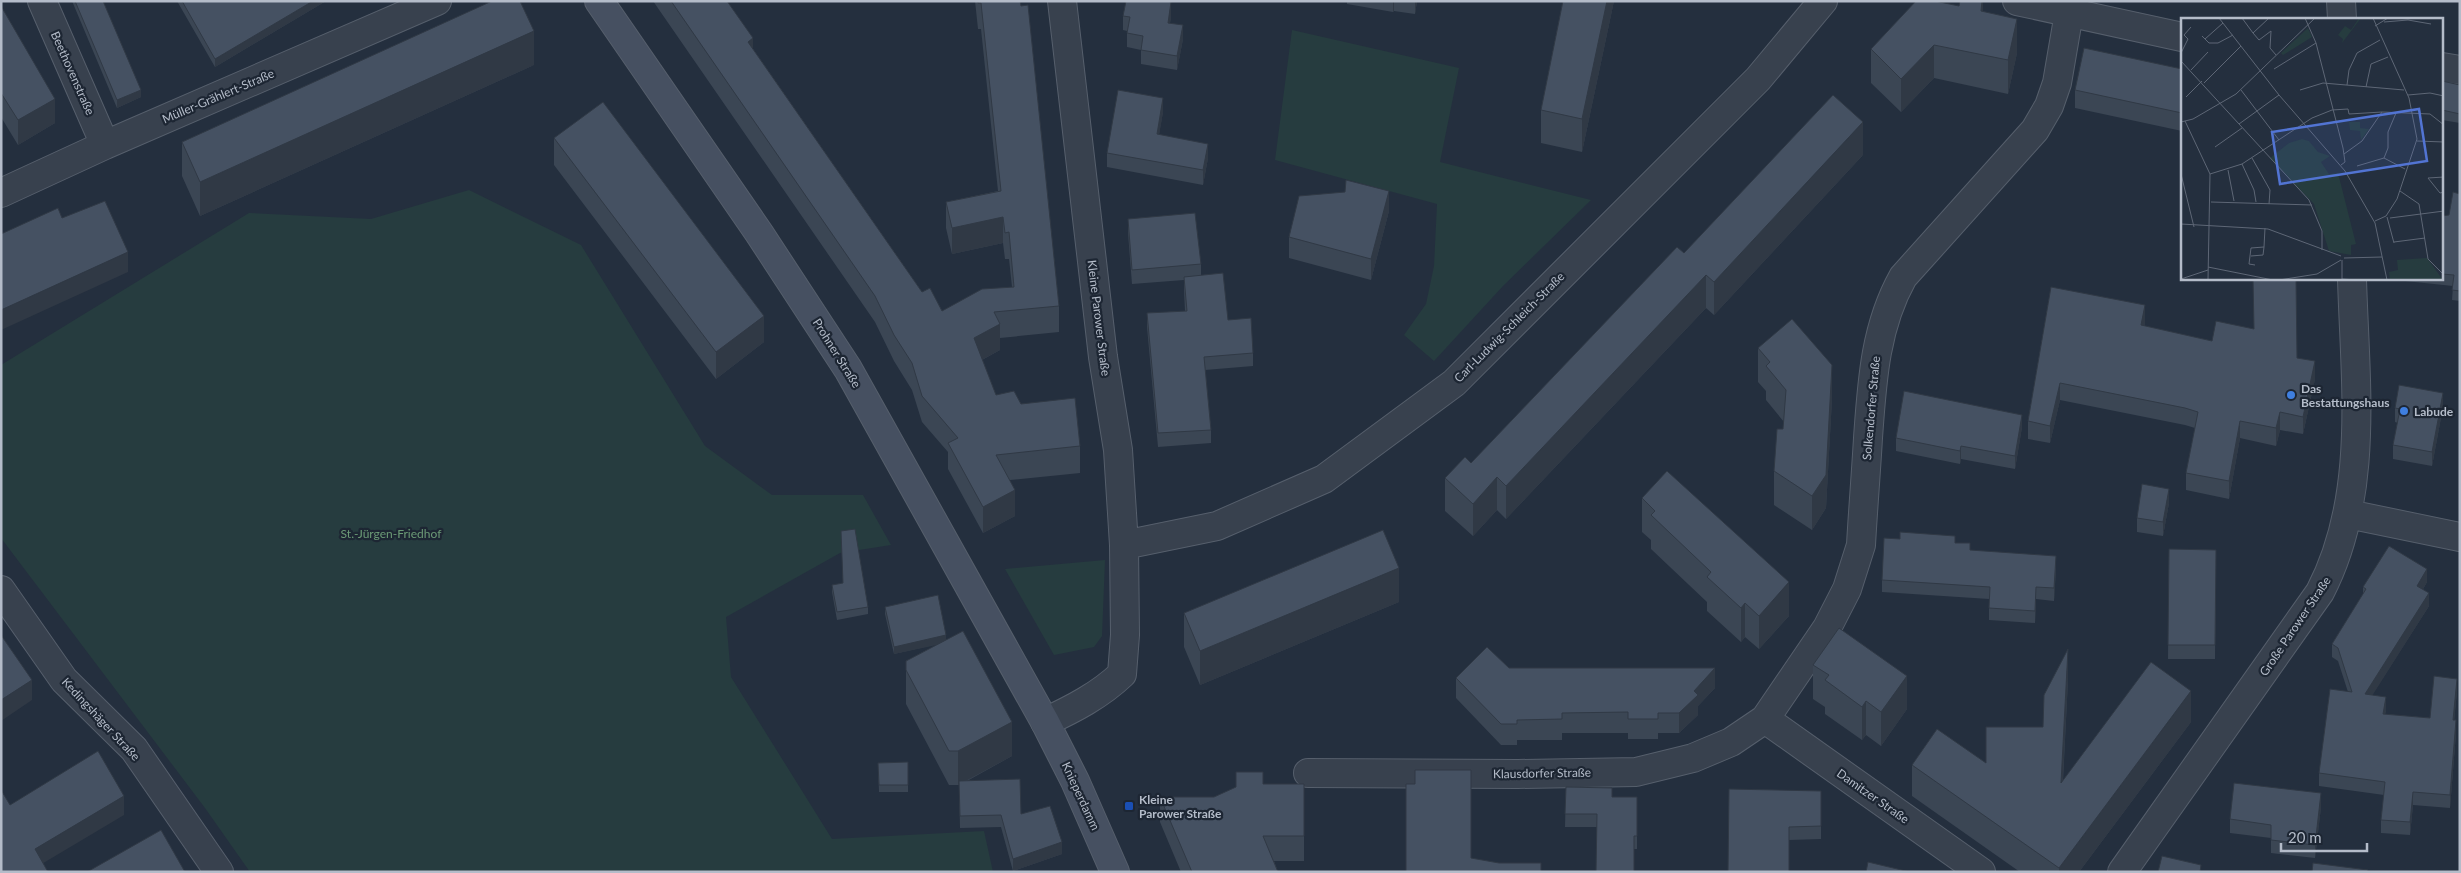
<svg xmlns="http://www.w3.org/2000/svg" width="2461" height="873" font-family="Lato,sans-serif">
  <rect width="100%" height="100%" fill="#242f3e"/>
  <!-- green -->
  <path fill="#263c3f" d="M1292 30 1459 68 1440 162 1591 200 1503 286 1434 361 1404 335 1426 304 1434 266 1437 204 1275 160Z
    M469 190 581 245 705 446 772 495H863L891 545 840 553 726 617 731 677 832 839 984 831 993 872H250L205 808 1 538V365L249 213 371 219Z
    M1105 560 1102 636 1094 647 1054 655 1005 569Z"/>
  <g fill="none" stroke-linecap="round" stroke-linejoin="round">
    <defs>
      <path id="street" d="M42 1 105 145
        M2017 1 2182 37
        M2341 1 2342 19
        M2442 67 2460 70
        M1 193 105 145 437 1
        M2348 514 2460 537
        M1124 545 1217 526 1324 479 1454 383 1758 79 1823 1
        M1 590 64 680 134 749 219 872
        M1765 719 1981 872
        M1045 722C1073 709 1100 695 1122 674L1125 635 1124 545 1118 450 1103 357 1062 1
        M1308 773 1518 774 1636 772 1693 758 1731 742 1765 719 1827 628 1847 589 1861 545C1863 509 1866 473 1868 438 1872 381 1875 327 1903 277L2035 130 2049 106 2057 83 2069 13
        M2122 872 2320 592C2370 496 2355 383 2352 279"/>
      <path id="secondary" d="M599 1 759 233 848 369 1045 722 1075 781 1115 872"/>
    </defs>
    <!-- street casing -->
    <use href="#street" stroke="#565f6c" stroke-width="30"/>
    <!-- secondary casing -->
    <use href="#secondary" stroke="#565f6c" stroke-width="30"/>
    <!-- street -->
    <use href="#street" stroke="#38414e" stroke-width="28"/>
    <!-- secondary -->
    <use href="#secondary" stroke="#465061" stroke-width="28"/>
  </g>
  <!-- wall -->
  <path fill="#3b4654" d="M72 1H103L141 97 117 108Z
    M177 1H326L215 67Z
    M653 1H727L753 49 922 292 942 311 1012 287 1009 259H1005L1003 243 952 254 946 228V202L998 191 981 29H978L975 1H1020L1059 306V332L1000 338V350L982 360 996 395 1021 404 1080 446V473L1010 480 1015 516 983 533 948 469V452L922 422 912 390 894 361 875 322Z
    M1347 1H1417L1415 14 1394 11 1393 12 1347 4Z
    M1563 1H1614L1582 152 1541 143V110Z
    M1983 1V11L2017 53 2008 94 1934 78 1901 112 1871 83V49L1959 6Z
    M1 6 55 123 18 145 1 117Z
    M1123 16H1171L1170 23 1183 39 1177 70 1141 64V50L1127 47V31L1123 30Z
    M534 65 200 216 182 176V142Z
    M2182 69V131L2075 108V90Z
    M2442 81 2460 85V123L2442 120Z
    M1163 112 1159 134 1208 158 1203 185 1107 167V153Z
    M554 138 764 342 716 379 554 165Z
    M1863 155 1714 315 1706 308 1506 519 1497 510 1473 536 1445 511V478L1471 463 1684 253Z
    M2460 194V301L2452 300 2453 286 2386 279H2442V216L2449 215Z
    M1389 211 1371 280 1289 258V237Z
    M1128 219 1201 264V275L1228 320 1253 353V366L1205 370 1211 430V443L1158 447 1147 327V313L1185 311 1184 291V280L1132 284 1128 233Z
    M2051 287 2145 323 2144 326 2212 341 2297 358 2315 379 2303 434 2280 430 2276 446 2240 438 2229 499 2186 490V473L2195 428 2185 425 2060 400 2050 443 2028 439V421Z
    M1758 348 1832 399 1826 508 1812 530 1774 505V471L1783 429 1784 422 1766 400V391L1758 382Z
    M2443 407 2432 466 2393 459V445L2398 423 2395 422V408Z
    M2022 427 2015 469 1961 459 1960 464 1896 451V438Z
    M1642 498 1789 616 1759 649 1745 637 1741 642 1707 611V602L1651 549V540L1642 532Z
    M2169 503 2163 536 2137 532V518Z
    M1955 543 1970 550 2056 568 2054 601 2036 599 2035 623 1989 620V599L1882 592V580Z
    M2169 549 2216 550 2215 659H2168Z
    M2427 582 2423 589 2429 606 2372 695 2386 710 2385 714 2430 718 2457 692 2454 720 2456 733 2450 808 2413 805 2410 835 2381 833V820L2384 795 2319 786V773L2348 692 2338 661 2332 657V644L2363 594V587Z
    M832 585 868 607V614L837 620 832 592Z
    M1399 602 1200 685 1184 647V613Z
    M885 607 946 640 1012 756 967 781 1021 814 1062 854 1013 871 1001 827 960 828 959 785H949L906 704V661L938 644 894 654 885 614Z
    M1813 665 1907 709 1881 746 1866 735 1862 740 1825 714V707L1813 699Z
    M1509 668 1715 688 1698 706V715L1679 733H1658V739H1628V733H1562V740H1517V745H1501L1456 698V678Z
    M2068 680 2063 781 2191 722 2079 872H2020L1912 796V765L1986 763 2043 727Z
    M908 762V792H879L878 763Z
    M1263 784H1304V861H1274L1278 872H1181L1160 822V797H1214Z
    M1566 787 1612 797H1637V849H1634L1597 827H1565Z
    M1821 791V839L1789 840 1728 872Z
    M2321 807 2315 858 2271 853V838L2230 833V819Z"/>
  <!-- shaded-wall -->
  <path fill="#303945" d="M313 1H326L215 67V59Z
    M1393 1H1394V11L1393 12Z
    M1415 1H1417L1415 14Z
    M1607 1H1614L1582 152V119Z
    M1982 1H1983V32L1981 11Z
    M1171 2V16L1168 37V23Z
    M2017 19V53L2008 94V60Z
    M1183 25V39L1177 70V56Z
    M534 31V65L200 216V182Z
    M753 38V65L748 42Z
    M1934 45V78L1901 112V79Z
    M141 90V97L117 108V100Z
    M1163 98V112L1157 148V134Z
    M55 99V123L18 145V120Z
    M1863 122V155L1714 315V282Z
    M1208 144V158L1203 185V170Z
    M1389 191V211L1371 280V259Z
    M1003 217V243L952 254V228Z
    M128 252V272L1 330V310Z
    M1706 275V308L1506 519V486Z
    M2145 305V323L2141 343V325Z
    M764 316V342L716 379V352Z
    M1000 324V350L974 364V338Z
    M2315 361V379L2303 434V417Z
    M1832 365V399L1826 508 1812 530V496Z
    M2060 383V400L2050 443V426Z
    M2443 393V407L2432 466V452Z
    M2280 412V430L2276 446V428Z
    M2022 415V427L2015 469V456Z
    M2240 421V438L2229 499V481Z
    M1961 446V459L1960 464V451Z
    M1497 477V510L1473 536V504Z
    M2169 489V503L2163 536V522Z
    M1015 490V516L983 533V507Z
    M2056 556V568L2054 601V588Z
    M1399 568V602L1200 685V651Z
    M2427 569V582L2417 599V586Z
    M1789 582V616L1759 649V616Z
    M2036 587V599L2035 623V611Z
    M2429 593V606L2365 707V694Z
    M1745 603V637L1741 642V608Z
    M946 635V643L894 654V647Z
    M2068 649V680L2061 814V783Z
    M1715 668V688L1698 706V715L1679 733V713L1694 691Z
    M1907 676V709L1881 746V712Z
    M2457 679V692L2453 733V720Z
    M32 680V700L1 721V700Z
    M2191 691V722L2079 872H2059V868Z
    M2386 697V710L2383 727V714Z
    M1866 701V735L1862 740V707Z
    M2456 720V733L2450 808V795Z
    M1012 722V756L958 785V751Z
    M2413 792V805L2410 835V822Z
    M2321 793V807L2315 858V845Z
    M124 796V815L35 868V849Z
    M1062 842V854L1013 871V859Z"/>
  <!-- building -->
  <path fill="#455162" stroke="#303945" d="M75 1H103L141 90 117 100Z
    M182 1H313L215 59Z
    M492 1H520L534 31 200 182 182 142Z
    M671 1H727L753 38 748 42 922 292 930 288 942 311 982 289 1014 287 1009 232 1005 233 1003 217 952 228 946 202 1001 191 981 3H978V1H1020L1021 6 1028 5 1059 306 994 312 1000 324 974 338 996 395 1014 391 1021 404 1075 398 1080 446 996 455 1015 490 983 507 948 443 958 438 922 396 912 363 894 335 875 296Z
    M1126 1H1166L1171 2 1168 23 1183 25 1177 56 1141 50 1143 36 1127 33 1130 17 1123 16Z
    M1563 1H1607L1582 119 1541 110Z
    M1916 1H1935L1959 6 1960 1H1982L1981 11 2017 19 2008 60 1934 45 1901 79 1871 49Z
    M1 6 55 99 18 120 1 93Z
    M2084 48 2182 69V113L2075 90Z
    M2442 81 2460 85V114L2442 110Z
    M1118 90 1163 98 1157 134 1208 144 1203 170 1107 153Z
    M1833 95 1863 122 1714 282 1706 275 1506 486 1497 477 1473 504 1445 478 1465 457 1471 463 1677 247 1684 253Z
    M603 102 764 316 716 352 554 138Z
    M1346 180 1389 191 1371 259 1289 237 1299 196 1345 192Z
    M2453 192 2460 194V291L2452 290 2454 275 2442 274V216L2449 215Z
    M105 201 128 252 1 310V234L58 208 62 218Z
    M1195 213 1201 264 1132 270 1128 219Z
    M1223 273 1228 320 1251 318 1253 353 1204 357 1211 430 1158 433 1147 313 1187 311 1184 277Z
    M2253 279H2296L2297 358 2315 361 2303 417 2280 412 2276 428 2240 421 2229 481 2186 473 2198 412 2185 408 2060 383 2050 426 2028 421 2051 287 2145 305 2141 325 2212 341 2216 321 2254 329Z
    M1792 319 1832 365 1826 475 1812 496 1774 471 1777 429H1783L1786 390 1766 366 1770 362 1758 348Z
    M2399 385 2443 393 2432 452 2393 445 2400 409 2395 408Z
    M1904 391 2022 415 2015 456 1961 446 1960 451 1896 438Z
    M1667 471 1789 582 1759 616 1745 603 1741 608 1707 577 1711 572 1651 515 1655 511 1642 498Z
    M2142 484 2169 489 2163 522 2137 518Z
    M855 529 868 607 837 612 832 585 843 583 841 531Z
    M1383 530 1399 568 1200 651 1184 613Z
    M1900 532 1955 536V543H1970V550L2056 556 2054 588 2036 587 2035 611 1989 608 1990 587 1882 580 1884 538 1900 539Z
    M2389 546 2427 569 2417 586 2429 593 2365 694 2386 697 2383 714 2430 718 2434 676 2457 679 2453 720H2456L2450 795 2413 792 2410 822 2381 820 2385 782 2319 773 2330 689 2352 692 2338 648 2332 644 2366 589 2363 587Z
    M2169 549 2216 550 2215 645H2168Z
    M938 595 946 635 894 647 885 607Z
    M1839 628 1907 676 1881 712 1866 701 1862 707 1825 680 1829 675 1813 665Z
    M963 631 1012 722 958 751H949L906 670V661Z
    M1 635 32 680 1 700Z
    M1487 647 1509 668H1715L1694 691 1698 695 1679 713H1658V719H1628V712L1562 713V719L1517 720V724H1501L1456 678Z
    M2068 649 2061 783 2151 662 2191 691 2059 868 1912 765 1937 729 1986 763V727H2043L2044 695Z
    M98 751 124 796 35 849 48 872H1V790L10 805Z
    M908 762V785H879L878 763Z
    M1415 770H1471V858L1499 863H1541V872H1406V784H1415Z
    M1236 772H1263V784H1304V836H1263L1278 872H1192L1160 797H1214L1236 787Z
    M1020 779 1021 814 1050 806 1062 842 1013 859 1001 815 960 816 959 781Z
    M2234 783 2321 793 2315 845 2271 840V825L2230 819Z
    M1566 787 1612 788V797H1637V836H1634V872H1596L1597 814H1565Z
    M1729 789 1821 791V826L1789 827V872H1728Z
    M161 830 185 872H87Z
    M2162 856 2201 865 2200 872H2158Z
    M1868 862 1910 872H1866Z
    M2313 863 2368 870 2367 872H2312Z"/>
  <!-- markers -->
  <g fill="#3f7fe0" stroke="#1d2633" stroke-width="2">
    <circle cx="2291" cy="395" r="5"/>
    <circle cx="2404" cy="411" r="5"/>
  </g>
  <rect fill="#1a4fb4" stroke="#1d2633" stroke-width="2" x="1124" y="801" width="10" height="10" rx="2.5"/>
  <g text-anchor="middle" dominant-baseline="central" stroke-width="4.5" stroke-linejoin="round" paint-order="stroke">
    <!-- street labels -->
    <g font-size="12" fill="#b4bcc9" stroke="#1d2633">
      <text transform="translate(73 73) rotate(66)">Beethovenstraße</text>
      <text transform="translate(218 96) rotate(-23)">Müller-Grählert-Straße</text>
      <text transform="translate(1099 318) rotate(83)">Kleine Parower Straße</text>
      <text transform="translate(1509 327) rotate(-45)">Carl-Ludwig-Schleich-Straße</text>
      <text transform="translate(837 353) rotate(58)">Prohner Straße</text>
      <text transform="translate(1871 408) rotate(-85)">Solkendorfer Straße</text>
      <text transform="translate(2295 626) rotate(-56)">Große Parower Straße</text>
      <text transform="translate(101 719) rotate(47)">Kedingshäger Straße</text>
      <text transform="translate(1542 773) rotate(-1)">Klausdorfer Straße</text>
      <text transform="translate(1081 796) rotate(65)">Knieperdamm</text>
      <text transform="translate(1873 796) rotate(35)">Damitzer Straße</text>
    </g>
    <!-- poi labels -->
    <g font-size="12" font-weight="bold" fill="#b4bcc9" stroke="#1d2633" text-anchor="start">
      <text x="2301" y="388">Das<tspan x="2301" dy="14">Bestattungshaus</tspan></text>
      <text x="2414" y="411">Labude</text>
      <text x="1139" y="799">Kleine<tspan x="1139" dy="14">Parower Straße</tspan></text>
    </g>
    <!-- park labels -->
    <g font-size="12" fill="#6b9a76" stroke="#1d2633">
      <text x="391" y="533">St.-Jürgen-Friedhof</text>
    </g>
  </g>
  <!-- overview -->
  <g transform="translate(2181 18)">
    <rect width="262" height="262" fill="#242f3e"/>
    <path d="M178 0H180L161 25 162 21 157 17 164 8 170 12ZM127 10 131 19 102 37 100 35ZM168 104H179V110L188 111 180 122 179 113 169 112ZM121 121 128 123 137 134 149 138 140 144 148 156 157 155 175 226 170 227V237L148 233 133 186 89 140 108 125ZM246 240 262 262H209L208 254 217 252 216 242Z" fill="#263c3f"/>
    <path fill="none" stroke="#5e6776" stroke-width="1" d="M38 0 98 77 164 153 194 205 206 262M61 0 72 15M88 0 72 15 78 22 90 13 89 30 95 37M124 0 135 25 162 130 164 144 160 147M192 0 228 80 236 121 216 181 205 198 194 203M203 4 227 2 250 6M194 8 207 0M21 18 28 25H37L52 17M24 21 42 5M0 35 7 21 3 17 10 9M0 43 128 182 141 213V232M93 51 135 25M10 52 27 34M23 65 60 28M166 67 168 52 176 35 199 22M185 69 190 46 207 39M60 72 98 122M119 72 142 65 223 72M227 77 249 75 263 78M5 79 21 63M4 103 29 156 27 262M0 104 12 101 55 76 134 0M58 106 98 77M236 123 263 124M34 129 61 110M163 136 181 123 201 94 249 96 263 107M71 140 89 172 88 186M203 140 207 130V114L215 95M203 140 224 151M61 146 73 172 75 184M176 148 203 140M47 152 53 183M0 156 13 209M29 156 61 146 131 100 151 92 167 91 168 96 201 94M263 159 247 160 259 175 263 174M219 173 238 186 247 241 263 257M30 184 131 187M206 199 213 225M209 200 263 193M0 206 87 211 160 238M213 224 244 220M70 238 82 237 83 229M163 240 201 239M161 242V262M74 247 68 246 70 230 83 229 84 210M27 249 92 262M0 261 27 252M161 261 176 262M98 262 136 256 160 242"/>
    <path fill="#5274d3" fill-opacity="0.15" stroke="#5274d3" stroke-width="2.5" d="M238 91 246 143 99 166 91 114Z"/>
    <rect width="262" height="262" fill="none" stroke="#b4bcc9" stroke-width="2.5"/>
  </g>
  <!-- border -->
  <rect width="2461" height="873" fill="none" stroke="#b4bcc9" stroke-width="5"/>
  <!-- scale -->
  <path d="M2281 843v8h86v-8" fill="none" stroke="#b4bcc9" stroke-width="2.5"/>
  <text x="2288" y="843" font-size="15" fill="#b4bcc9" stroke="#1d2633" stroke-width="4" paint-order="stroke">20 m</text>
</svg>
